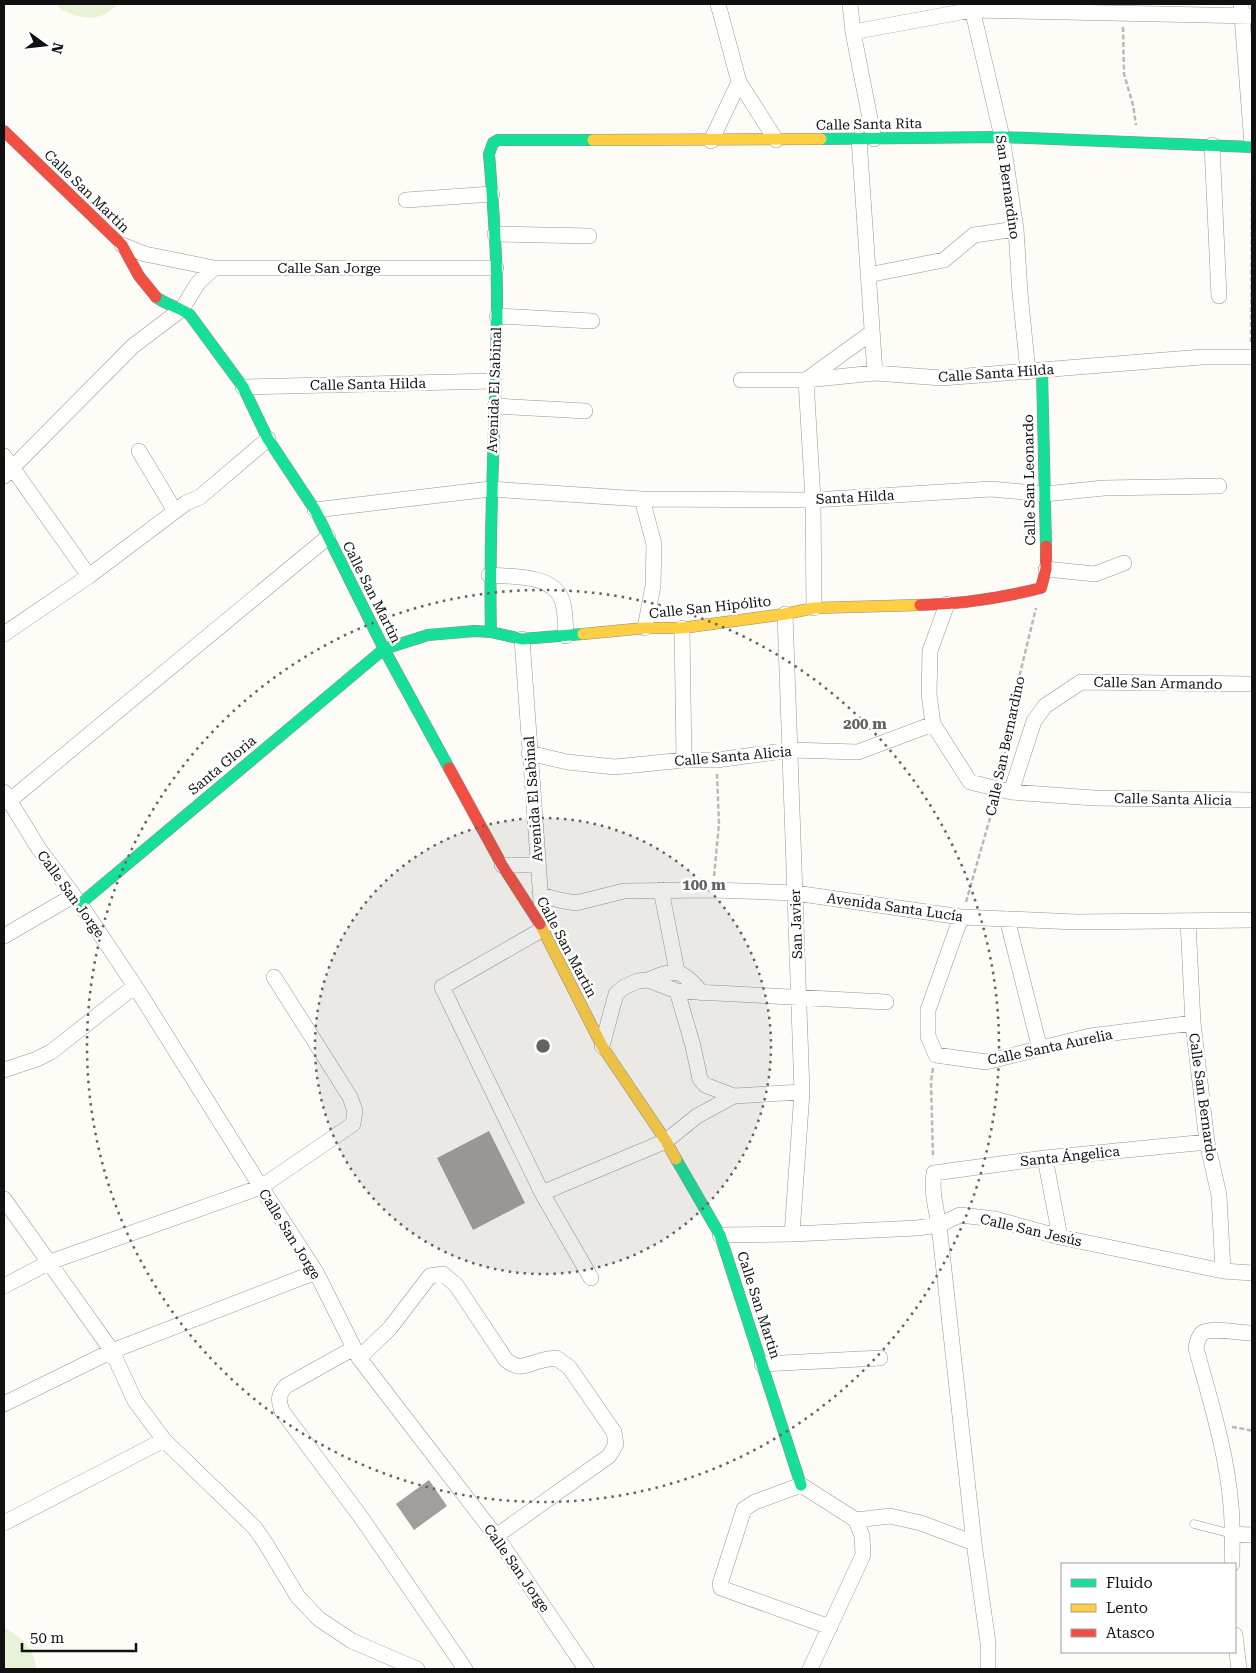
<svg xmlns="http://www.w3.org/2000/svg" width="1256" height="1673" font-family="'Roboto Serif',serif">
  <rect width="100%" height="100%" fill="#fdfcf7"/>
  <!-- green -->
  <path fill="#e7f3d7" d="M56 4H118C103 19 89 21 69 13 63 10 59 9 56 4Z
    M4 1627C23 1641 32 1643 36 1668L39 1669H4Z"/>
  <!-- building -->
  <path fill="#a19f9c" d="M489 1131 525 1203 473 1230 437 1158Z
    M429 1480 447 1506 414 1530 396 1504Z"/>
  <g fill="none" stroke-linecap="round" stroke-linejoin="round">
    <defs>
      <path id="lane" d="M1194 1524 1232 1534"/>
      <path id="street" d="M718 4 739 82 776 140
        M850 4 853 32 874 139
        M971 4 1002 137 1016 229 1020 293 1028 372
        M1241 4 1252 144
        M853 32 972 10 1252 16
        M859 139 875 373
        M711 141 739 82
        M1212 145 1219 296
        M406 200 492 194
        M495 234 589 236
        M122 245 145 254 214 268
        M868 275 944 260 974 235 1016 229
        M497 316 592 321
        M741 380H806L875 373 942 378 1202 357H1251
        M243 387 494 381
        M495 406 585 411
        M139 451 175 511
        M4 456 89 576
        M4 476 133 346 182 309 198 283 214 268H496
        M642 499 654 544 653 586 645 628
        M315 510 490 489 642 499 813 500 991 489 1045 494 1104 488 1219 486
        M1046 569 1095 574 1124 563
        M489 575C512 577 553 574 562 600 566 611 565 625 566 636
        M947 604 930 651 929 694 933 724 970 782 1011 792 1094 798 1252 800
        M814 608 813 500 806 380 871 333
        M785 614 802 1092 792 1234
        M682 628 684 760
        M4 634 89 576 186 503 200 497 268 439
        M522 639 543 929 442 987 542 1193 591 1278
        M529 753 567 762 615 767 684 760H717L790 750 858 752 933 724
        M4 792 39 849 80 904 135 986 261 1187 316 1272 359 1358 496 1536 586 1669
        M1011 792 1034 721 1045 706 1081 682 1252 684
        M4 802 9 801 328 537
        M502 865H537
        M661 890 677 971
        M541 895 559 900 576 903 624 891 713 890 795 893 961 917 1077 922 1252 920
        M961 917 928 1010V1036L936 1055 986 1062 1090 1036 1193 1023
        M1007 919 1040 1049
        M1188 921 1193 1023 1207 1142 1219 1195 1223 1271
        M4 936 73 896
        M648 980C677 968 681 969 702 993
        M677 991 693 1046 700 1079 705 1085 734 1096
        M602 1046 616 994 624 987 638 981 648 980 677 991 886 1002
        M4 1070 37 1059 51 1052 135 986
        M1045 1158 1060 1237
        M542 1193 666 1141 697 1116 734 1096 802 1092
        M4 1199 112 1351 135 1401 164 1440 255 1528 266 1544 298 1597 319 1619 352 1641 417 1669
        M720 1235 792 1234 917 1228 939 1225 960 1215 995 1219 1060 1237 1223 1271 1252 1273
        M4 1286 50 1262 261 1187 353 1124 355 1111 350 1097 274 977
        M354 1348 286 1386C278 1395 278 1400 282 1411L363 1520 465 1669
        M359 1358 390 1328 430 1276 443 1274 456 1285 506 1360C521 1371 524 1365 540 1361 545 1359 551 1359 556 1358L569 1367 614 1432 616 1444 609 1456 496 1536
        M762 1364 880 1358
        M4 1404 112 1351 316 1272
        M4 1523 164 1440
        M1232 1534 1252 1535
        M1232 1564C1232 1545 1233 1526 1231 1506 1227 1453 1210 1400 1196 1348 1197 1343 1198 1337 1202 1333 1211 1327 1241 1333 1252 1333
        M830 1627 721 1588 720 1584 744 1509 755 1502 801 1485 856 1520 890 1516 921 1523 974 1543
        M1235 1635 1239 1669
        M810 1669 863 1555 862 1536 856 1520
        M988 1669V1643L974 1543 939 1225C936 1208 931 1191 934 1173L1045 1158 1207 1142"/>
      <path id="fast" d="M821 139 1002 137 1252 147
        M156 297C166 305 180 307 190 315L243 387 268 439 315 510 384 649 449 768
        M1042 371 1046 546
        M491 632C488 520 497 409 497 298 497 250 493 202 489 154L493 143 498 140H593
        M80 904 384 649 428 635 475 631 491 632 522 639 583 634
        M676 1159 720 1235 801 1485"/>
      <path id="slow" d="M593 140 821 139
        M583 634 645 628H682L785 614 814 608 920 605
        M540 924 602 1046 666 1141 676 1159"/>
      <path id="jam" d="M4 131 122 245 139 276 156 297
        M920 605C961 604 1001 598 1041 588L1046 569V546
        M449 768 502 865 540 924"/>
    </defs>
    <!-- lane casing -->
    <use href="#lane" stroke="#979795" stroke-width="9"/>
    <!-- street casing -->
    <use href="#street" stroke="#979795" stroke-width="16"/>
    <!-- fast casing -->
    <use href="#fast" stroke="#8e8d8b" stroke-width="12"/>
    <!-- slow casing -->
    <use href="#slow" stroke="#8e8d8b" stroke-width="12"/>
    <!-- jam casing -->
    <use href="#jam" stroke="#8e8d8b" stroke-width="12"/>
    <!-- path -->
    <path stroke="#b9b9b8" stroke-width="2.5" stroke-dasharray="5 2.5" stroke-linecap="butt" d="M1123 27 1124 74 1133 105 1136 125
      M1251 342 1252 181
      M1003 764 1017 686 1036 608
      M714 876 719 824 717 774
      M966 902 994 804
      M933 1068 931 1081 933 1158
      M1232 1427 1245 1429 1252 1431"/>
    <!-- lane -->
    <use href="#lane" stroke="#fffffe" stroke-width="8"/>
    <!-- street -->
    <use href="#street" stroke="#fffffe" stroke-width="15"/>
    <!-- fast -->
    <use href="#fast" stroke="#16e098" stroke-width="11"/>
    <!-- slow -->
    <use href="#slow" stroke="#ffcf43" stroke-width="11"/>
    <!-- jam -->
    <use href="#jam" stroke="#f24e42" stroke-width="11"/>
  </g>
  <!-- distance rings -->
  <circle cx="543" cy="1046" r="228" fill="#646362" fill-opacity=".12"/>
  <g fill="none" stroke="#646362" stroke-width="2.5" stroke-dasharray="2.5 5">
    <circle cx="543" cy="1046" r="228"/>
    <circle cx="543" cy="1046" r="456"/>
  </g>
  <g text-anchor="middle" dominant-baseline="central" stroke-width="5" stroke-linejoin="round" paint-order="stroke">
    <!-- street labels -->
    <g font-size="14" fill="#111" stroke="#fff">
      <text transform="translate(869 124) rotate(-1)">Calle Santa Rita</text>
      <text transform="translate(1008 187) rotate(82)">San Bernardino</text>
      <text transform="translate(87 191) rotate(44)">Calle San Martín</text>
      <text x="329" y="268">Calle San Jorge</text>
      <text transform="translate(996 373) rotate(-4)">Calle Santa Hilda</text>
      <text transform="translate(368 384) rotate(-1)">Calle Santa Hilda</text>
      <text transform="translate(494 390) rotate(-88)">Avenida El Sabinal</text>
      <text transform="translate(1029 480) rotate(-91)">Calle San Leonardo</text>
      <text transform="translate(855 497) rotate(-3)">Santa Hilda</text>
      <text transform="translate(372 592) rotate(63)">Calle San Martin</text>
      <text transform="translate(710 607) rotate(-6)">Calle San Hipólito</text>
      <text transform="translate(1158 683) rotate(1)">Calle San Armando</text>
      <text transform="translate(1005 746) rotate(-78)">Calle San Bernardino</text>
      <text transform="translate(733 756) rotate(-5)">Calle Santa Alicia</text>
      <text transform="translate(222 765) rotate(-40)">Santa Gloria</text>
      <text transform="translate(533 799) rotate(-94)">Avenida El Sabinal</text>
      <text transform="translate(1173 799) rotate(1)">Calle Santa Alicia</text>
      <text transform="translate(71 894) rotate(54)">Calle San Jorge</text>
      <text transform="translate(895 907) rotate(8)">Avenida Santa Lucía</text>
      <text transform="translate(796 924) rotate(-92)">San Javier</text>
      <text transform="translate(567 947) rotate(62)">Calle San Martin</text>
      <text transform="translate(1050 1047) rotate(-12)">Calle Santa Aurelia</text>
      <text transform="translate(1203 1097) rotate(82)">Calle San Bernardo</text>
      <text transform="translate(1070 1156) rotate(-6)">Santa Ángelica</text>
      <text transform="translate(1031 1230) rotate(13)">Calle San Jesús</text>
      <text transform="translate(290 1234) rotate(58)">Calle San Jorge</text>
      <text transform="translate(759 1305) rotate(72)">Calle San Martin</text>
      <text transform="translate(517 1568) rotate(55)">Calle San Jorge</text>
    </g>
  </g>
  <circle cx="543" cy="1046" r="8" fill="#646362" stroke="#fff" stroke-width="2.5"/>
  <g font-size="15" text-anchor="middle" font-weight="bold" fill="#646362" stroke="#fff" stroke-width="5" stroke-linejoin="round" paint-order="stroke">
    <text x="865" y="729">200 m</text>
    <text x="704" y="890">100 m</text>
  </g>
  <!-- border -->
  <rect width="1256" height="1673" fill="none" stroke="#111111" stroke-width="10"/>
  <!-- legend -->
  <rect x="1061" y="1563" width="175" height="90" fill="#ffffff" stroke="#a0a0a0"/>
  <rect x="1071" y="1579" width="25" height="8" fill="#16e098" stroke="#a0a0a0"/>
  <text x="1106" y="1588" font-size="15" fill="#111111">Fluido</text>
  <rect x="1071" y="1604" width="25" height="8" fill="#ffcf43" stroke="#a0a0a0"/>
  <text x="1106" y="1613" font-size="15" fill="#111111">Lento</text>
  <rect x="1071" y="1629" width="25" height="8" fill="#f24e42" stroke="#a0a0a0"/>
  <text x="1106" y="1638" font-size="15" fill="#111111">Atasco</text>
  <!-- north arrow -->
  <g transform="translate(45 45) rotate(105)" stroke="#ffffff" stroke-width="4" paint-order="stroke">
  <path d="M0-4L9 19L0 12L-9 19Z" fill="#111111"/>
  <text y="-8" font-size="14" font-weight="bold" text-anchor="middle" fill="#111111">N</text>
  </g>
  <!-- scale -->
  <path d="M22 1643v8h114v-8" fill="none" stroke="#111111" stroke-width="2.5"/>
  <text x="30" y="1643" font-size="15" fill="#111111" stroke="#ffffff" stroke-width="4" paint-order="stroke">50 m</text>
</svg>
